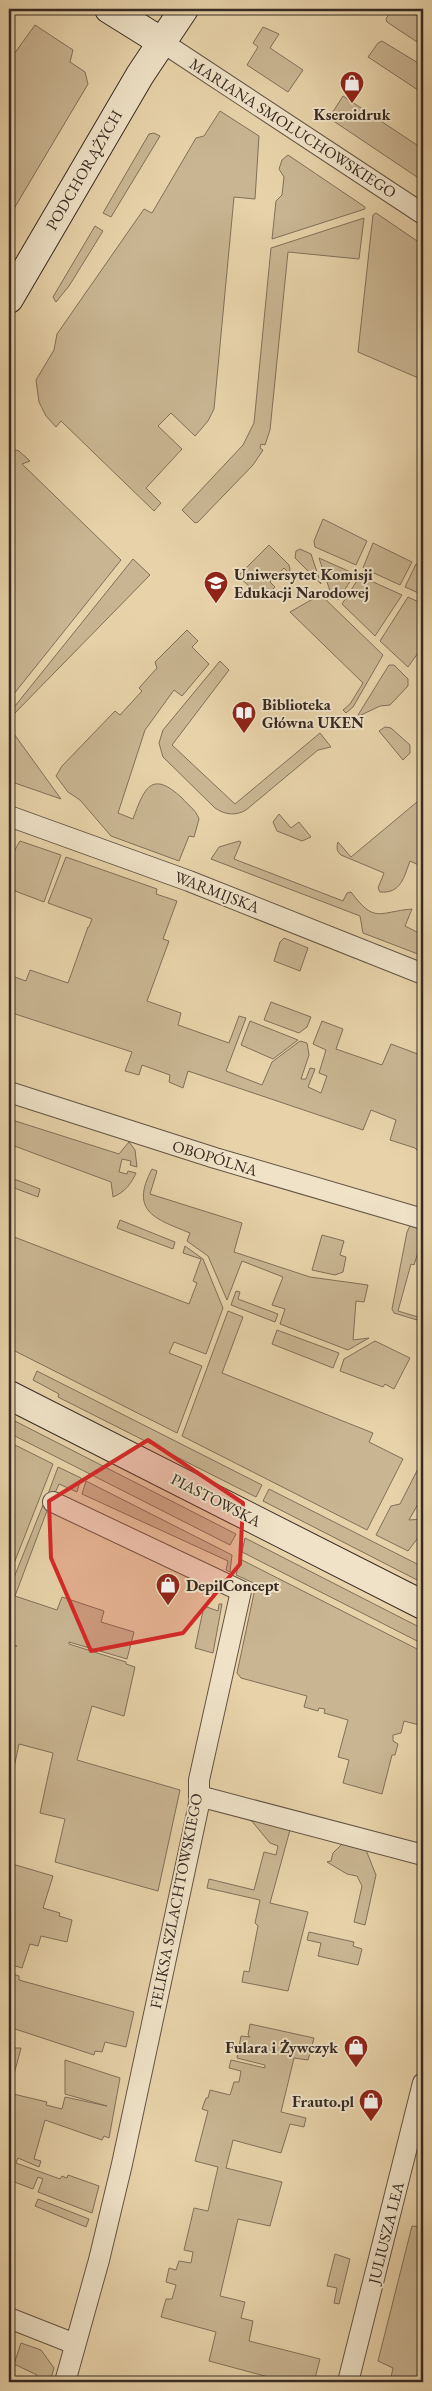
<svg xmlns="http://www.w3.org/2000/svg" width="432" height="2391" font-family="'EB Garamond',serif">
  <rect width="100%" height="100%" fill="#e7d2a9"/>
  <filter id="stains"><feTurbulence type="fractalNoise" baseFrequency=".004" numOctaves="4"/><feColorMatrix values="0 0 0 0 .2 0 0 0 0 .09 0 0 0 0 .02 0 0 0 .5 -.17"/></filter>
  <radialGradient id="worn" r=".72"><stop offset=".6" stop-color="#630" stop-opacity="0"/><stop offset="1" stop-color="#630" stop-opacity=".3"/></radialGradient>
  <!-- green -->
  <path fill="#c9b592" stroke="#80705a" d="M392 9H406L420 18 423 13V33L417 42 387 22 386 19Z
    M35 25 73 50 70 62 85 72 88 84 9 217V61Z
    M263 27 279 34 270 48 303 70 288 92 247 65 258 47 253 43Z
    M382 41 423 66V89L421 92 368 57 378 43Z
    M343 96 423 149V181L329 118Z
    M220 111 259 136 255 199 234 197 214 409 208 421 195 436 171 413 158 426 182 449 146 488 161 503 154 511 61 421 56 427 46 416 39 402 36 380 54 350 57 334 144 209 152 213 196 138 204 136Z
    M154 133 160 136 111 217 103 213 149 134Z
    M288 155 365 207V209L272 239 276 201 282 195 284 177 279 169 282 160Z
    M376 213 423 245V380L358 352 373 215Z
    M364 218 359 259 288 252 270 430 265 445 261 444 260 448 263 450 253 465 198 522 195 523 182 510 243 445 254 423 271 248Z
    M95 226 103 231 69 286 56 302 53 297Z
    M9 448 19 451 30 461 22 464 121 560 9 700Z
    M323 519 367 541 356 565 315 547 314 541Z
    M373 543 412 562 400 585 363 568Z
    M269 545 289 565 290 569 289 573 284 568 270 582 275 587 263 599 238 576Z
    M300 549 311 554 321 584 295 558 296 551Z
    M319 558 355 574 338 600 331 594Z
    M133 559 150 575 12 716 11 711Z
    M416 564 423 567V595L405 587Z
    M360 576 402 595 375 636 342 604Z
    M318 596H322L383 655 353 707 346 713 343 710 350 704 363 683 290 612Z
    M408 597 423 604V646L408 667 380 641Z
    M187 630 198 641 192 647 209 664 182 696 174 690 145 730 118 813 133 819C144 789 151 769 182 798 188 805 196 810 199 819L194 837 189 836 179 861 111 836 80 800 68 792 56 776 62 766 115 711 120 715 142 691 139 688 157 668 155 662Z
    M220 661 229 670 172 745 235 804 320 733 331 747 318 750 246 810C236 816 225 815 215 808L163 757 159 743 163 730Z
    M389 665H394L408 679V686L390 705 380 706 359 716 358 715Z
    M9 727 61 799 9 781Z
    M385 727 391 728 410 745V753L403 760 379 731Z
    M423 797V867L410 861C404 877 401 894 380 892L378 888 384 873 341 855C337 852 336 847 338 842L351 857Z
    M279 814 291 828 299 822 311 837 302 841 277 831 273 822Z
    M20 841 61 855 44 902 15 891C7 874 10 856 20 841Z
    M239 841 241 842 234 859 343 901 347 893 351 892C375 924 378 912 412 909L405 926 423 935V956L363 933 360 916 211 859 219 847Z
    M66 857 157 889 156 894 177 901 163 939 169 941 147 1001 181 1013 178 1025 229 1043 239 1016 246 1018 226 1071 262 1085 272 1062 300 1041 307 1043 309 1055 301 1079H306L310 1068 315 1069 308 1087 321 1093 327 1076 319 1073 326 1050 313 1044 322 1021 343 1029 336 1049 382 1065 391 1044 423 1056V1156L415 1148 390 1140 396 1120 371 1110 363 1130 188 1071 183 1088 169 1082 170 1075 142 1065 139 1075 125 1071 132 1052 9 1012V975L26 981 30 970 68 983 88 927H89L92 919 48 903Z
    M284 938 308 948 300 971 274 961 280 942Z
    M271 1002 311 1017 307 1027 299 1033 264 1020Z
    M250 1021 298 1040 273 1059 241 1045Z
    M9 1119 119 1154 129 1142 135 1150 137 1167 130 1165 131 1161 122 1159 119 1172 127 1174 128 1171 136 1173C131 1184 125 1192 113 1197L111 1182 9 1144Z
    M152 1169 157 1171 150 1194 242 1223 234 1252 310 1277 368 1285 364 1302 356 1301 353 1340 369 1338 348 1350 280 1324 285 1309 272 1305 283 1277 242 1261 227 1300 208 1256 187 1241 190 1233C156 1219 129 1212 152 1169Z
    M9 1177 40 1189 38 1197 9 1186Z
    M120 1220 175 1242 173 1249 117 1228Z
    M410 1226 423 1230V1246H420L414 1265 411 1264 398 1311 418 1317 417 1320 394 1313 392 1309 407 1232Z
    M9 1235 189 1304 197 1283 193 1281 201 1259 183 1253 185 1246 203 1259 223 1308 206 1354 174 1342 169 1353 202 1366 177 1433 9 1348Z
    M322 1235 344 1241 340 1255 346 1257 343 1272 335 1275 312 1270Z
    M236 1291 240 1292 238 1299 278 1314 275 1322 231 1305Z
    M228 1311 243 1317 222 1373 373 1433 369 1442 403 1459 367 1530 182 1436Z
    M277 1330 339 1353 333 1368 272 1344Z
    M375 1341 410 1358 394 1389 385 1384 383 1387 340 1371 344 1359Z
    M37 1371 262 1485 256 1497 58 1397 59 1394 33 1380Z
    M9 1418 236 1534 230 1545 9 1433Z
    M9 1442 53 1464 11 1571H9V1540L15 1516 9 1514Z
    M423 1459V1495L409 1520 423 1519V1531L408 1551 376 1535 391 1506 400 1504Z
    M58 1467 81 1478 77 1492 59 1484 50 1504 45 1502Z
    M86 1481 232 1555 230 1572 226 1570 228 1561 82 1494Z
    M269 1489 423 1567V1583L263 1501Z
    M43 1505 48 1508 15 1596 57 1610 62 1597 104 1611 101 1622 134 1632 127 1659 69 1642V1644L126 1662V1664L135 1667 124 1716 92 1706 77 1760 180 1790 158 1891 55 1862 65 1819 40 1813 53 1753 19 1744 9 1791V1646H17L9 1644V1590Z
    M245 1538 423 1629V1644L242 1552Z
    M240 1559 423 1652V1726L404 1721 401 1733 393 1735V1741L398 1744 395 1755H392L382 1794 343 1783 349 1760 338 1757 348 1720 324 1713 325 1709 319 1708 318 1711 304 1707 307 1696 241 1678 237 1673 256 1584 236 1575Z
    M219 1604H222L213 1653 195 1648 204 1606 218 1611Z
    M250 1819 290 1830 270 1903 308 1912 288 1991 242 1982 244 1971 249 1972 258 1926 255 1923 260 1900 207 1888 209 1879 254 1890 264 1852 276 1855 278 1846 270 1843Z
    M342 1844 366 1850 376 1875 365 1925 354 1922 362 1886 357 1876 347 1874 327 1862 331 1861 333 1853Z
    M9 1863 53 1876 43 1908 60 1913 59 1916 72 1920 67 1942 41 1936 38 1946 30 1944 22 1968 12 1965 10 1973 19 1976V1980L134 2012 126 2047 105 2042 102 2052 95 2051 94 2055 9 2027Z
    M309 1932 354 1942 353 1946 362 1949 358 1965 318 1956 321 1943 307 1940Z
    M250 2024 314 2038 308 2060 294 2058 281 2112 306 2118 304 2127 290 2124 281 2153 233 2140 226 2168 282 2182 270 2226 238 2219 220 2296 245 2302 241 2318 253 2321 249 2341 320 2359 314 2382H287L209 2361 216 2332 161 2317 166 2299H172L176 2285 166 2282 169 2268 176 2270 179 2261 191 2263 193 2252 184 2250 194 2208 208 2211 218 2167 195 2161 208 2111 202 2109 206 2098H208L210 2090 230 2095 234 2082H239L241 2071 229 2068 231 2060 265 2068V2065L237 2058 241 2036 250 2037 248 2035Z
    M9 2048H21L9 2093 47 2102 46 2105 62 2109 65 2097 107 2106 65 2094V2060L120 2078 109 2138 104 2136 102 2140 45 2120 34 2159 41 2161 39 2167 18 2158 16 2163 60 2179 62 2176 67 2178 68 2175 99 2186 92 2213 38 2192 43 2179 38 2177 33 2189 9 2180Z
    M38 2199 89 2219 86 2227 35 2206Z
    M412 2226 423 2227V2382H373V2380L390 2382 393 2368 378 2361Z
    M335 2254 350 2259 339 2304 334 2303 337 2288 327 2286Z
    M21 2343 41 2350 54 2368 50 2382H34L37 2375 14 2364Z"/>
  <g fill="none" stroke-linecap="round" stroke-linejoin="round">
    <defs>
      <path id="street" d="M162 42 423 214
        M9 816 189 881 423 974
        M9 1092 215 1158 423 1219
        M53 1502 241 1591 199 1780V1804L122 2164 99 2260 65 2382
        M199 1796 423 1855
        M9 2318 75 2344
        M348 2382 423 2083"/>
      <path id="secondary" d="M109 9 162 42
        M9 299 140 75 184 9
        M9 1395 423 1605"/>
    </defs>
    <!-- street casing -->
    <use href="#street" stroke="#635444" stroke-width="22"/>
    <!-- secondary casing -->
    <use href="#secondary" stroke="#372a23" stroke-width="30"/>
    <!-- street -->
    <use href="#street" stroke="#efe2c7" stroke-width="20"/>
    <!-- secondary -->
    <use href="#secondary" stroke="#efe2c7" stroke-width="28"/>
  </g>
  <!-- marked area -->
  <path fill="#d62828" fill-opacity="0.2" stroke="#d62828" stroke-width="4" stroke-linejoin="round" d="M148 1440 243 1503 240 1564 183 1633 91 1651 51 1558 49 1501Z"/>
  <!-- icons -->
  <defs>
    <symbol id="shop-pin" viewBox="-11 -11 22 30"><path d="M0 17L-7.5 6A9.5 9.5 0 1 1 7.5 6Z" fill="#8f2418" stroke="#efe2c7"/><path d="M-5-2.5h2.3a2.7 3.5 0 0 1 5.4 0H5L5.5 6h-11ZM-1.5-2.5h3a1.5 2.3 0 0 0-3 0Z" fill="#fff"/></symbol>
    <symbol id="university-pin" viewBox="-11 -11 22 30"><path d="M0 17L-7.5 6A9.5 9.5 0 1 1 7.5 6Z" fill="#8f2418" stroke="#efe2c7"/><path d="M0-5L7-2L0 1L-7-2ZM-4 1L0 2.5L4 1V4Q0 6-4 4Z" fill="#fff"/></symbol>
    <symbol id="library-pin" viewBox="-11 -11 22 30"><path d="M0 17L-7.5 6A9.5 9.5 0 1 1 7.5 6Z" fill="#8f2418" stroke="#efe2c7"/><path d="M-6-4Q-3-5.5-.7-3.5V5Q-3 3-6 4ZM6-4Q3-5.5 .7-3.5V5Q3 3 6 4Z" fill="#fff"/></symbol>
  </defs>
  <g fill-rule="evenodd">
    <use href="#shop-pin" x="338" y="69" width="28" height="38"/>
    <use href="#university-pin" x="202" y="569" width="28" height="38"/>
    <use href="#library-pin" x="230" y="699" width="28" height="38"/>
    <use href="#shop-pin" x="154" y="1571" width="28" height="38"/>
    <use href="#shop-pin" x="342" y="2033" width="28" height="38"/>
    <use href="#shop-pin" x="357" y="2087" width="28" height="38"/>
  </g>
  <g text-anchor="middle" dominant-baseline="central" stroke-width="4" stroke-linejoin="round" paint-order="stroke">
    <!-- poi labels -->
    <g font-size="16" font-weight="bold" fill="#372a23" stroke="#efe2c7" text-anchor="start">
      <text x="352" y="114" text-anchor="middle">Kseroidruk</text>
      <text x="234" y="574">Uniwersytet Komisji<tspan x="234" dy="18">Edukacji Narodowej</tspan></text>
      <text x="262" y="704">Biblioteka<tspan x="262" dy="18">Główna UKEN</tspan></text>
      <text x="186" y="1585">DepilConcept</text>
      <text x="338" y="2047" text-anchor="end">Fulara i Żywczyk</text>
      <text x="354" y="2101" text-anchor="end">Frauto.pl</text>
    </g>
    <!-- street labels -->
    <g font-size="16" fill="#372a23" stroke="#efe2c7">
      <text transform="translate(293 128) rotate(33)">MARIANA SMOLUCHOWSKIEGO</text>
      <text transform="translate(84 170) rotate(-60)">PODCHORĄŻYCH</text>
      <text transform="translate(217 892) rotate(21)">WARMIJSKA</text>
      <text transform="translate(215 1158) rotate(17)">OBOPÓLNA</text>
      <text transform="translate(216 1500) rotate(27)">PIASTOWSKA</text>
      <text transform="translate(176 1901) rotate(-79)">FELIKSA SZLACHTOWSKIEGO</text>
      <text transform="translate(386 2233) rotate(-76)">JULIUSZA LEA</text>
    </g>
  </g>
  <!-- margin -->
  <rect width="432" height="2391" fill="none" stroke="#e7d2a9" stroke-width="30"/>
  <rect x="10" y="10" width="412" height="2371" fill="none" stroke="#372a23" stroke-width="2.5"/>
  <rect x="15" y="15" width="402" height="2361" fill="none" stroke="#372a23"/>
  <rect width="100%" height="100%" filter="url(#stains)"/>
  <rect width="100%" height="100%" fill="url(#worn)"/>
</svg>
